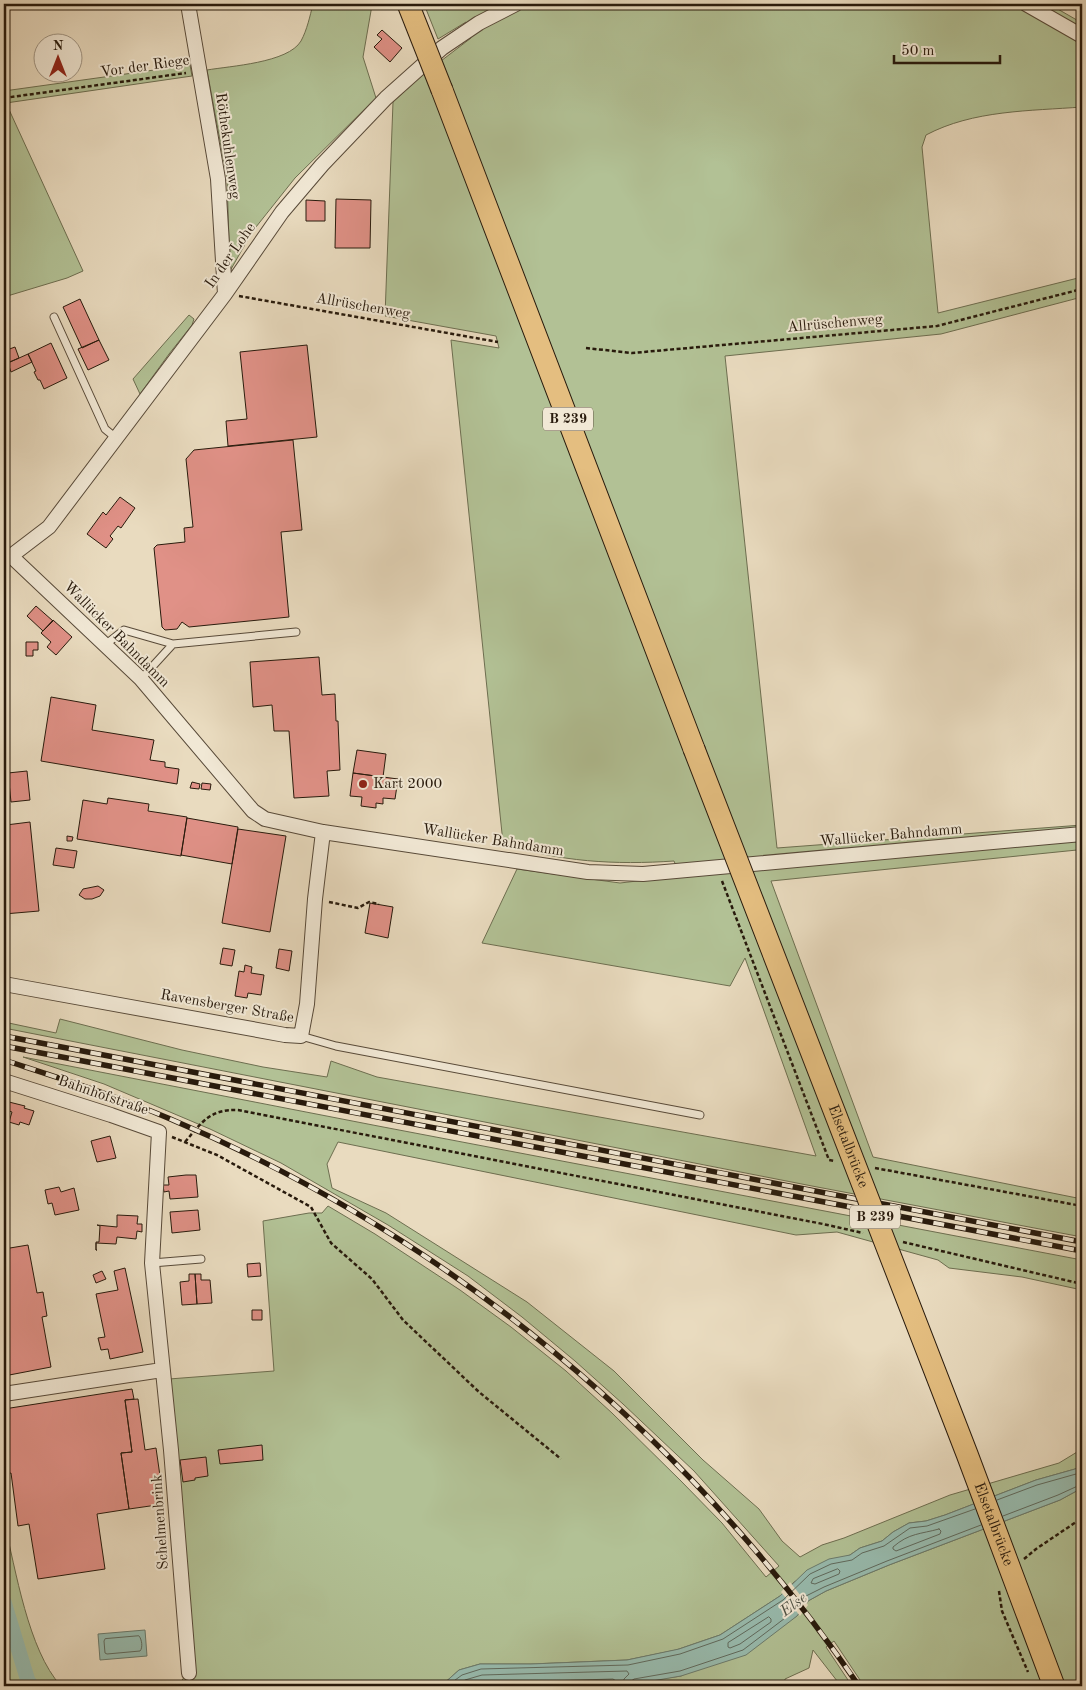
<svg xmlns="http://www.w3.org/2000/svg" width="1086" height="1690" font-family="'Old Standard TT',serif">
  <rect width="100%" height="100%" fill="#e9dbbf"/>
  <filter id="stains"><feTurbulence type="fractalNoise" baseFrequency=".004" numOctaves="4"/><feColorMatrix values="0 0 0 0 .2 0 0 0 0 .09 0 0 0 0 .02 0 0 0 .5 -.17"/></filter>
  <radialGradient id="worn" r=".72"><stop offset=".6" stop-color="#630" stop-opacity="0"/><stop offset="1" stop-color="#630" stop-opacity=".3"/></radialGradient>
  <!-- green -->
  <path fill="#b2c195" stroke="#6d6e50" d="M313 4H386L372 5 363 57 376 98 295 178 252 232 230 271 227 179 207 70C230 66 288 63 301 41 307 30 310 16 313 4Z
    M424 4H1049L1082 23V107C1030 111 973 110 926 135L922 147 938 313 1082 277V297L941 334 725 356 777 848 1082 825V855L1077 850 771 881 873 1157 1082 1199V1237L812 1186 4 1028V1022L56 1033 60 1019 182 1050 263 1067 327 1077 331 1061 377 1077 816 1156 745 958 730 986 482 943 517 869 620 883 680 876 674 861C616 865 558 862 503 843L451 340 499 348 496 336 385 316 393 102 420 77 471 38 466 22 438 39Z
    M190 65 192 76 6 103 83 271 67 278 4 297V91Z
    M189 315 194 319 192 325 169 354 140 394 133 379Z
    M23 1057 378 1126 1082 1260V1290L1022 1277 949 1268 938 1260 837 1232 796 1235 338 1142 327 1164 332 1188 386 1213 527 1302 614 1371 703 1460 759 1509 782 1541 800 1557 822 1545 844 1538 950 1495 1059 1463 1082 1449V1465L1075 1469 1036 1480 945 1515 926 1521 909 1523 893 1532 882 1541 860 1548 850 1555 794 1582 780 1596 720 1635 676 1650 627 1660 531 1664H480L459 1670 441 1686H178L194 1663 169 1379 274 1371 263 1221 309 1213H322L328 1206 375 1234 460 1290 511 1327 566 1371 612 1413 681 1481 722 1523 766 1577 779 1566 694 1471 623 1404 575 1361 522 1317 468 1276 388 1225 281 1163 210 1129 104 1084Z
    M1082 1488V1686H864L834 1641 826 1647 852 1686H841L813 1650 809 1668 785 1679 784 1686H613L681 1676 797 1616 808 1601 826 1591 889 1565 1060 1500Z
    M4 1522C16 1570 28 1650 61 1686H4Z"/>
  <!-- water -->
  <path fill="#98bbae" stroke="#6b7b6d" d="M1082 1465V1488L1060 1500 889 1565 826 1591 808 1601 797 1616 746 1655 681 1676 623 1686H441L459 1670 480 1664H531L627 1660 679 1649 720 1635 780 1596 807 1570 829 1559 850 1555 860 1548 882 1541 893 1532 909 1523 926 1521 945 1515 1036 1480 1075 1469Z
    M145 1630 147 1656 100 1660 98 1634Z"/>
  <!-- pier -->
  <path fill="#e9dbbf" d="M790 1582 808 1605 800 1616 781 1592Z"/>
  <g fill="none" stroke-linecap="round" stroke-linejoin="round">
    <!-- shore -->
    <path stroke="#606a5d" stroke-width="1" d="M997 1500 1037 1485 1076 1474 1082 1471
      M1003 1516 1058 1495 1082 1484
      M939 1529 941 1531 940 1534 896 1551 893 1549V1547C909 1533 921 1534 939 1529Z
      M838 1569 840 1571 839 1574 815 1584 811 1583 813 1579Z
      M769 1617 771 1619V1622L740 1644 730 1648 728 1647V1643Z
      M139 1636C142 1639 143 1648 140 1651L107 1654 105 1653 104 1641 105 1639Z
      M447 1686 462 1675 481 1669 628 1665 680 1654 723 1639 783 1600 810 1574 831 1564 852 1560 862 1553 884 1546 910 1528 927 1526 975 1509
      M457 1686 465 1680 482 1675 627 1671 629 1674 624 1679 623 1686
      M471 1686 483 1683 613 1679 616 1681V1686
      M629 1686 630 1682 634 1679 680 1671 743 1650 793 1612 806 1596 824 1587 887 1561 981 1525"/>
    <!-- canal -->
    <path stroke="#98bbae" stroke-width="15" d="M4 1602 28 1681 32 1686"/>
  </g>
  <!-- building -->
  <path fill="#e09187" stroke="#281a0c" d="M382 30 402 48 390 62 374 47 382 39 377 35Z
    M336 199 371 200 370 248H335Z
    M306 200 325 201V221H306Z
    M80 299 99 340 82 348 63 307Z
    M99 340 109 360 88 370 78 349Z
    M51 343 67 378 44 389 40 380H38L34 372 36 371 28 354Z
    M307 345 317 437 228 446 226 421 247 419 240 352Z
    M15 347 19 358 7 363 4 351Z
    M28 354 32 362 11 372 8 363Z
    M293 440 302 530 281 532 289 617 189 627 182 622 177 629 165 630 162 627 154 548 157 545 185 542 184 528 193 527 186 459 194 450Z
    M120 497 135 508 121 528 118 526 110 536 113 539 106 548 87 534 103 512 106 515Z
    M36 606 53 621 43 631 27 616Z
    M53 620 72 637 56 655 47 647 51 642 41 633Z
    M26 642H38V650H33V656H26Z
    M319 657 322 695 335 694 336 721H338L340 770 327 771 329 796 294 798 289 731H274L272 705 253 707 250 662Z
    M51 697 96 705 92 730 154 740 150 760 165 762V767L179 769 177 784 41 761Z
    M357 750 386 754 383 777 353 773Z
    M27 771 30 800 11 802 8 773Z
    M353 773 398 779 395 799 383 798V804L376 803V808L361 806 362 797 350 796Z
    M192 782 200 784 199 789 190 788Z
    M202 783 211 784 210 790 201 789Z
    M108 798 149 804 148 811 187 817 181 856 77 839 83 800 107 804Z
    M4 805 6 825 30 822 39 911 4 914Z
    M187 818 238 827 232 864 181 855Z
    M238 829 286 836 270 932 222 923Z
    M67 836 73 837 72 841H67Z
    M56 848 77 851 74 868 53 865Z
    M98 886 104 890 100 896 92 899H85L79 895 83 889Z
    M370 903 393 907 388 938 365 933Z
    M223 948 235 950 232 966 220 964Z
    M279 949 292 951 289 971 276 968Z
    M245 965 252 967 251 973 264 975 261 995 248 993 247 998 235 996 239 971 244 972Z
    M9 1102 25 1106 24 1108 34 1111 29 1125 20 1122 19 1125 9 1122 12 1112 6 1110Z
    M110 1136 116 1158 97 1162 91 1141Z
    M186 1175H196L198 1197 170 1199 169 1191 164 1192 163 1185H169L168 1177Z
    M59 1187 61 1192 74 1188 79 1210 55 1215 52 1203 48 1204 45 1190Z
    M198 1210 200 1230 172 1233 170 1212Z
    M117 1215 138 1216 137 1224H142V1232L137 1231 136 1239 117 1237 116 1244 96 1243V1250H97H96V1242H99L100 1226 97 1225 117 1227Z
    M28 1245 37 1293 43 1292 47 1316 42 1317 51 1367 4 1376V1249Z
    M260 1263 261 1276 248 1277 247 1264Z
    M125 1268 143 1352 110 1359 108 1349 101 1350 98 1338 105 1337 96 1294 118 1290 114 1271Z
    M102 1271 106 1279 96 1283 93 1275Z
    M189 1274H195L197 1304 182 1305 180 1282 189 1281Z
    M195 1274H201V1280H210L212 1303 197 1304Z
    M252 1310H262V1320H252Z
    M132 1389 134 1399 125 1400 132 1452 121 1453 129 1509 97 1514 105 1569 38 1579 29 1524 18 1526 11 1473 5 1474 8 1489 4 1486V1409Z
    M138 1399 145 1450 156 1448 164 1504 129 1509 121 1453 132 1452 125 1400Z
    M262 1445 263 1460 220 1464 218 1450Z
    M206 1457 208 1476 195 1478V1480L183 1482 180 1460Z"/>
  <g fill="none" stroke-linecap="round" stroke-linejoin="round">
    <defs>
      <path id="service" d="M54 317 105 429 116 438
        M105 645 124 630 173 644
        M141 679 173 644 296 632
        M301 1036 336 1046 700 1115
        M152 1263 201 1259"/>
      <path id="minor" d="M188 4 218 179 225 294
        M1026 4 1082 36
        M11 556 141 679 253 811 265 819 323 832 588 872 643 874 1082 834
        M4 558 11 556 49 527 225 294 282 212 322 165 386 98 442 48 479 23 516 4
        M4 984 285 1035 301 1036 307 1004 315 899 323 832
        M4 1081 111 1115 159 1132 152 1263 171 1450 189 1673
        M4 1394 162 1370"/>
      <path id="primary" d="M442 90 694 749"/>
    </defs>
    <!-- service casing -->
    <use href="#service" stroke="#584a39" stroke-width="9"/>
    <!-- minor casing -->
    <use href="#minor" stroke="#584a39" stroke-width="16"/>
    <!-- primary casing -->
    <use href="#primary" stroke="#281a0c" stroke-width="23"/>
    <!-- path -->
    <path stroke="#281a0c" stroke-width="2.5" stroke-dasharray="4 2.5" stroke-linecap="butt" d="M4 98 186 73
      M239 296 498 342
      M586 348 632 353 937 326 1082 289
      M722 881 829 1160 835 1161
      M329 902 358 908 369 902 379 904
      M172 1137 217 1155 311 1207 331 1243 372 1279 403 1320 479 1392 561 1459
      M185 1142C202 1122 210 1109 238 1110L823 1224 863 1233
      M875 1168 1082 1206
      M903 1242 1082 1284
      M1024 1559 1036 1549 1082 1518
      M999 1591 1002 1611 1028 1672"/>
    <!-- service -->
    <use href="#service" stroke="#f1e8d5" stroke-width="7"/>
    <!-- minor -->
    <use href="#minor" stroke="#f1e8d5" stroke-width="14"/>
    <!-- primary -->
    <use href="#primary" stroke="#e4be80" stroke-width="21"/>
    <defs>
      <path id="rail" d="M4 1036 1082 1242
        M4 1046 1082 1251
        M4 1060C59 1078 114 1095 168 1118 447 1235 688 1436 859 1686"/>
    </defs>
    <!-- rail casing -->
    <use href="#rail" stroke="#281a0c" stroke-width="5.5"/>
    <!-- rail -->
    <use href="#rail" stroke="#f1e8d5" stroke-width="4" stroke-dasharray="11" stroke-linecap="butt"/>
    <defs>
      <g id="primary-bridge">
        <path d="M408 4 442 90"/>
        <path id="s1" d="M694 749 967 1454 1054 1686"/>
      </g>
    </defs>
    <!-- primary-bridge casing -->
    <use href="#primary-bridge" stroke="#281a0c" stroke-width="23" stroke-linecap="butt"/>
    <!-- primary-bridge -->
    <use href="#primary-bridge" stroke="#e4be80" stroke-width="21"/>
  </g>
  <!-- markers -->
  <circle fill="#8f2418" stroke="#f1e8d5" stroke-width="2" cx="363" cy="784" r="5"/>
  <g text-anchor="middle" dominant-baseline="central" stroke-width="4" stroke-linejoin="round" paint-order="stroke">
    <!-- shield labels -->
    <g fill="#f1e8d5" stroke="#645848" stroke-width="1">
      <rect x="543" y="407.5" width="50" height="23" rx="4"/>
      <rect x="850" y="1205.5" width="50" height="23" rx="4"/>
    </g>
    <g font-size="14" font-weight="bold" fill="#281a0c">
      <text x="568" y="419">B 239</text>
      <text x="875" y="1217">B 239</text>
    </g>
    <!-- street labels -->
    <g font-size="15" fill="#281a0c" stroke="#f1e8d5">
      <text transform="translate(145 67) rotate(-8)">Vor der Riege</text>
      <text transform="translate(227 146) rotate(82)">Röthekuhlenweg</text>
      <text transform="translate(231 256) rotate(-55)">In der Lohe</text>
      <text transform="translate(363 307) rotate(10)">Allrüschenweg</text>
      <text transform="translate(835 324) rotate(-5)">Allrüschenweg</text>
      <text transform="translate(116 635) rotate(45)">Wallücker Bahndamm</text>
      <text transform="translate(891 836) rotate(-5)">Wallücker Bahndamm</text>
      <text transform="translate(493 841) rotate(9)">Wallücker Bahndamm</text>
      <text transform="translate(227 1007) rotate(10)">Ravensberger Straße</text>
      <text transform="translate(103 1096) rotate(19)">Bahnhofstraße</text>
      <text stroke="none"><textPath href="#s1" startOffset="426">Elsetalbrücke</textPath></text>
      <text transform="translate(161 1522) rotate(-94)">Schelmenbrink</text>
      <text stroke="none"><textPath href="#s1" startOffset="831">Elsetalbrücke</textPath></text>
    </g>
    <!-- poi labels -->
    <g font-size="15" fill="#281a0c" stroke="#f1e8d5" text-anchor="start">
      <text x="373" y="784">Kart 2000</text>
    </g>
    <!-- water labels -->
    <g font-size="16" font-style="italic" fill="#4f5245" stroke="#f1e8d5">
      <text transform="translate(794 1605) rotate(-37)">Else</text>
    </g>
  </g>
  <!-- margin -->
  <rect width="1086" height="1690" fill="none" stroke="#e9dbbf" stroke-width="20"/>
  <rect x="5" y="5" width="1076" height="1680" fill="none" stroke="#281a0c" stroke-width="2.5"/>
  <rect x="10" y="10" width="1066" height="1670" fill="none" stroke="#281a0c"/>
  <!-- north arrow -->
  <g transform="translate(58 58)"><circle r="24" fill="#f1e8d5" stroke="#a19685"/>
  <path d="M0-4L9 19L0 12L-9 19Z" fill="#8f2418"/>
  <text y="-8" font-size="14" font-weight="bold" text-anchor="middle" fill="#281a0c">N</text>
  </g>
  <!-- scale -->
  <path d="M894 55v8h106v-8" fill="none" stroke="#281a0c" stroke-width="2.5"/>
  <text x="901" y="55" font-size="15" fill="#281a0c" stroke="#f1e8d5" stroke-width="4" paint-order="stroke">50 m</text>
  <rect width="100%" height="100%" filter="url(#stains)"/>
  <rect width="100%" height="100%" fill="url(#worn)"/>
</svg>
